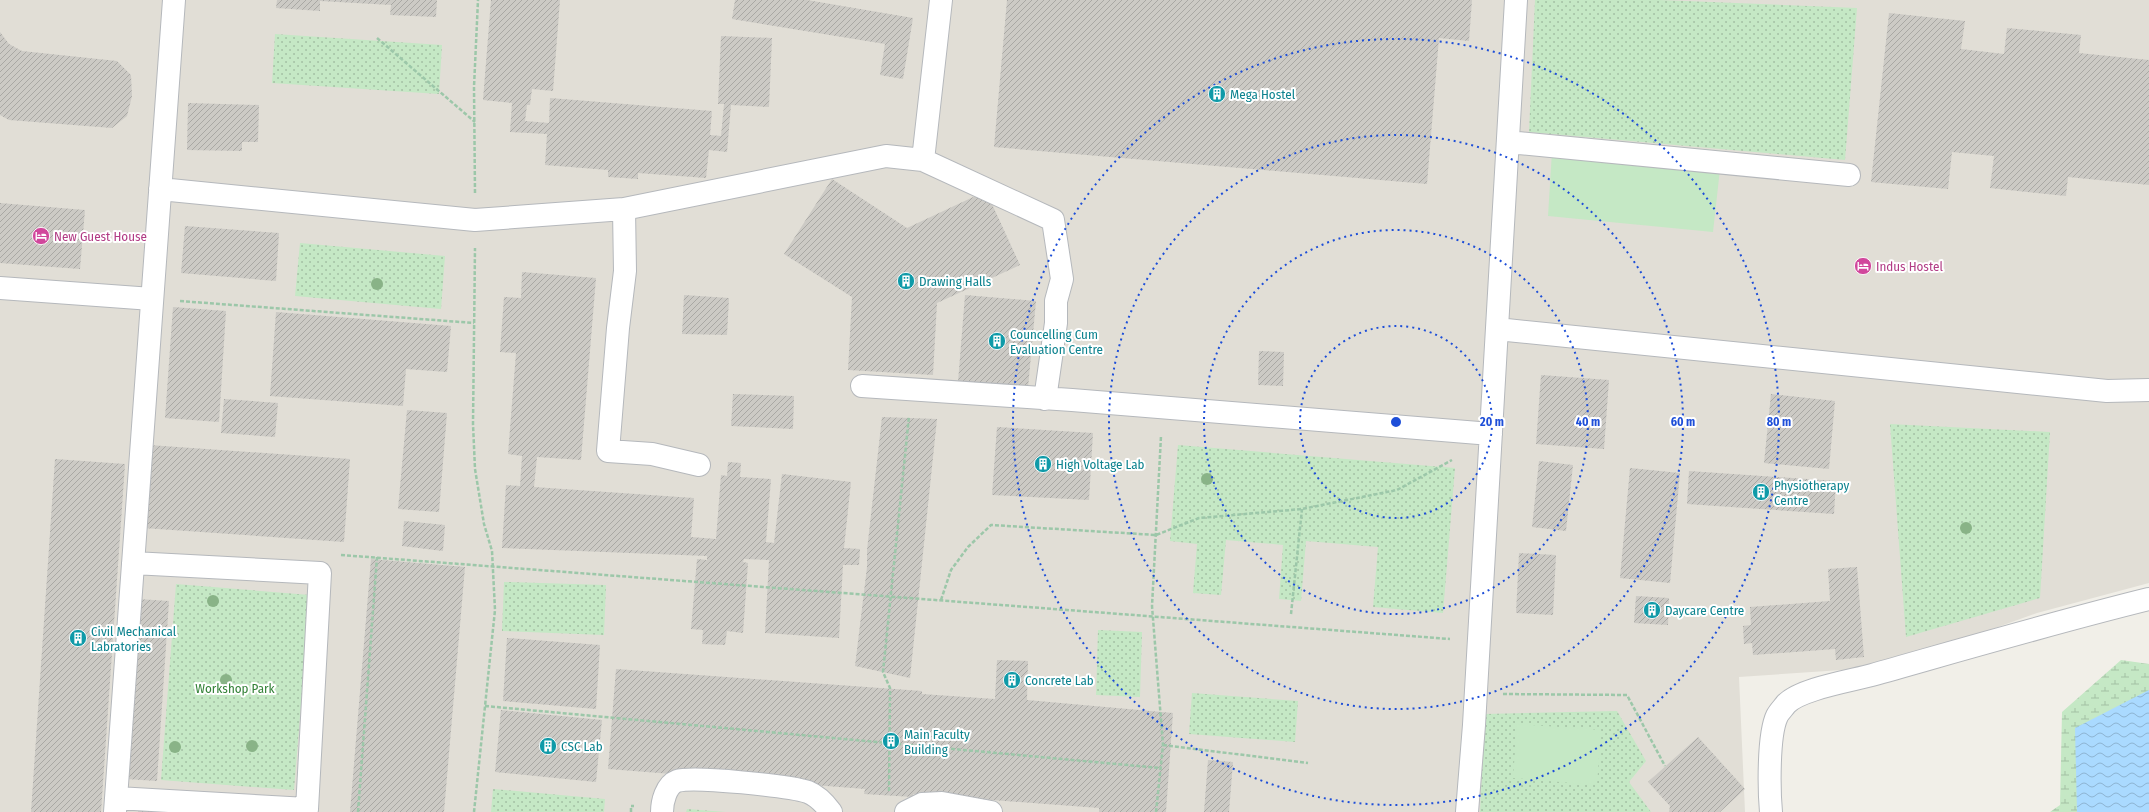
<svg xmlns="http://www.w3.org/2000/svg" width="2149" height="812" font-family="'Fira Sans Condensed',sans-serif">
  <defs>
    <pattern id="grass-dots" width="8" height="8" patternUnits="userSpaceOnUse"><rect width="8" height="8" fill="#c5e8c5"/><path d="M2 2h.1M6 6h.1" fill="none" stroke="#a3c0a4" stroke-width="1.8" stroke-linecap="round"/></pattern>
    <pattern id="wetland-marsh" width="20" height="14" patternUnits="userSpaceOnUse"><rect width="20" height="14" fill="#c5e8c5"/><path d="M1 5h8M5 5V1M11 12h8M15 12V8" fill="none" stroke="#a3c0a4"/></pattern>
    <pattern id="water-waves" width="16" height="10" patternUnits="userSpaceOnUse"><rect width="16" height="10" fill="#aadaff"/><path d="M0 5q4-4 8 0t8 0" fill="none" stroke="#8eb4d2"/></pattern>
    <pattern id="building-hatch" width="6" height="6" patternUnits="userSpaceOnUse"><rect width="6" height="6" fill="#cccac5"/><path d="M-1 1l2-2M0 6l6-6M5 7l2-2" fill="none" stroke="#a9a8a4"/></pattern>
  </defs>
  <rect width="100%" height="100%" fill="#f1efe8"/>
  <!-- education -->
  <path fill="#e1ded6" d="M0 0H2149V583L2037 613 1887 667 1739 677 1745 812H0Z"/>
  <!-- grass -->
  <path fill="url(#grass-dots)" d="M1535 0H1660L1857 8 1845 160 1529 132Z
    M275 34 442 45 439 94 272 83Z
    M300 243 445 256 441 309 295 296Z
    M1890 424 2050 432 2040 598 1906 637Z
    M1178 445 1455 468 1443 613 1373 607 1378 547 1306 541 1301 601 1279 599 1283 545 1226 540 1221 595 1193 593 1197 544 1170 541Z
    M504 582 606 585 604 635 502 631Z
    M176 584 310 595 294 790 161 780Z
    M1098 630 1142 632 1140 697 1096 695Z
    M1192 693 1298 701 1295 742 1189 734Z
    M1617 711 1646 761 1629 782 1651 812H1480L1485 714Z
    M493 789 605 799 604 812H491Z
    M687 809 726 812H686Z"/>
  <!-- wetland -->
  <path fill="url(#wetland-marsh)" d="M2121 660 2149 664V812H2050L2060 805 2062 712Z"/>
  <!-- pitch -->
  <path fill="#c5e8c5" d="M1553 135 1722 151 1713 232 1548 216Z
    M1517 724 1601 730 1597 785 1513 778Z"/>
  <!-- water -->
  <path fill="url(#water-waves)" d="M2149 690V812H2077L2075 728Z"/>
  <!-- building -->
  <path fill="url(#building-hatch)" d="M277 0H437L436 17 390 15 391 5 320 1V11L276 8Z
    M491 0H560L553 91 532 89 530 105H527L525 121 549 123 550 98 712 111 710 135 721 136 724 104H718L721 36 772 38 769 107 731 105 727 152 709 150 706 178 638 173V179L608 177V170L545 165 547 134 510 132 512 103 483 100Z
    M735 0H807L913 18 903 79 880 75 885 44 732 19Z
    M1007 0H1472L1469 41 1439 38 1427 184 994 147Z
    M1889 13 1965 21 1961 49 2004 54 2007 28 2081 35 2079 53 2149 60V185L2068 177 2066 196 1990 188 1994 156 1952 152 1948 189 1871 182Z
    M0 32 9 44 22 51 117 61 131 75 132 96 127 116 112 128 9 120 0 115Z
    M188 103 259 105 258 142H242V151L187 150Z
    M832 179 907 228 986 191 1020 265 937 303 933 375 848 370 852 297 784 254Z
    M0 203 85 210 80 269 0 263Z
    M185 226 279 233 276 281 181 273Z
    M522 272 596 278 581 460 537 457 534 487 694 498 691 537 716 539 721 475 727 476 728 462 741 463 740 477 771 479 766 542 774 543 782 474 851 482 844 548 860 549 859 565H843L839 638 765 633 769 560 744 559 743 562 748 563 743 633 727 631 725 645 702 644 703 630 691 629 697 559 707 560V556L502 548 506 485 520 486 522 456 508 454 516 353 500 352 504 297 521 298Z
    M684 295 729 298 727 335 682 334Z
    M965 295 1036 301 1028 388 958 382Z
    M173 307 226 311 219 422 165 418Z
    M276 312 451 326 447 372 406 369 403 406 270 396Z
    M1259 351 1284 352 1283 386 1258 385Z
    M1541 375 1609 380 1604 449 1536 444Z
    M733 394 794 396 793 429 731 426Z
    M1771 394 1835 401 1829 469 1764 463Z
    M224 399 278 403 275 437 221 433Z
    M407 410 447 413 439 512 398 509Z
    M882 417 937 419 910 678 855 666 867 567V550Z
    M997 427 1093 433 1089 500 992 495Z
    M149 445 350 459 344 542 143 528Z
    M55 459 125 464 101 812H31Z
    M1539 461 1573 465 1566 531 1532 527Z
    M1630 468 1680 473 1670 583 1620 578Z
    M1689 471 1836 481 1834 514 1687 504Z
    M404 521 445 525 443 551 402 546Z
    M1519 553 1556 555 1553 615 1516 613Z
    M371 559 465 567 444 812H350Z
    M1857 567 1864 657 1836 660 1835 649 1753 655 1752 643 1744 644 1743 626 1751 625 1750 607 1830 601 1828 569Z
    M1636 596 1669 598 1668 625 1634 623Z
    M138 599 169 601 157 781 126 779Z
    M507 638 600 645 596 709 503 701Z
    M997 660 1028 661 1027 700 1173 713 1166 812H1099V808L913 794V797L864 794 865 789 608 769 616 669 922 691V694L995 699Z
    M501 710 602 720 596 782 495 772Z
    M1698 737 1745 789 1720 812H1669L1670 806 1648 782Z
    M1208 760 1233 762 1229 812H1204Z
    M138 808 182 812H138Z"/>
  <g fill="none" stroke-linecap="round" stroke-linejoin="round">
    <defs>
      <path id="minor" d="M941 0 923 160 1053 220 1062 279 1056 301V323L1045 399
        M1508 142 1849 175
        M160 189 475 220 624 209 886 156 923 160
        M624 209 625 271 618 328 608 451 652 454 699 465
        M0 288 152 299
        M1497 329 2107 391 2149 390
        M862 386 1072 400 1491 434
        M117 798 307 809 320 573 133 563
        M115 812 174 0
        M662 812C662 802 666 785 677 781 694 776 790 786 808 792 818 796 825 804 831 812
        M906 812 922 804 942 803 991 812
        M1467 812 1474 725 1516 0
        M1771 812C1769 790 1768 735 1777 716 1779 712 1784 707 1786 704 1800 689 1850 681 1872 675 1964 649 2056 622 2149 599"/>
    </defs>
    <!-- minor casing -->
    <use href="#minor" stroke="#b5b8bc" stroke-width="24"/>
    <!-- path -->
    <path stroke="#9cc7a9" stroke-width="2.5" stroke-dasharray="4 2" stroke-linecap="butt" d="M377 38 475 122
      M475 193 474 87 478 0
      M180 301 474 323
      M341 555 1450 639
      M941 600 951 570 968 547 991 525 1156 535 1199 518 1302 509 1397 490 1452 460
      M1291 614 1302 509
      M1503 694 1627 695 1665 766
      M485 706 1160 768
      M1163 745 1308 763
      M889 791 890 688 883 672 909 416
      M358 812 377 557
      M474 812 495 610 492 551 484 524 475 469 473 424 475 248
      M631 812V806H634
      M1156 812 1163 745 1152 606 1161 436"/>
    <!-- minor -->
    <use href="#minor" stroke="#fff" stroke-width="22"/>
  </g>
  <!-- trees -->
  <g fill="#89b387">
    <circle cx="377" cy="284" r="6"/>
    <circle cx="1207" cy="479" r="6"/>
    <circle cx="1966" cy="528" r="6"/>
    <circle cx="213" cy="601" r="6"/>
    <circle cx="226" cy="680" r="6"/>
    <circle cx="252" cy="746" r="6"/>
    <circle cx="175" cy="747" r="6"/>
  </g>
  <!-- distance rings -->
  <g fill="none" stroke="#1d4ed8" stroke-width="2" stroke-dasharray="2 4">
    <circle cx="1396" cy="422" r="96"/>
    <circle cx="1396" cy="422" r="192"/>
    <circle cx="1396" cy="422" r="287"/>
    <circle cx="1396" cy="422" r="383"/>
  </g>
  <!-- icons -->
  <defs>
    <symbol id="building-disc" viewBox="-11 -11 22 22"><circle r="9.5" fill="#0f9aa8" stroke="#fff"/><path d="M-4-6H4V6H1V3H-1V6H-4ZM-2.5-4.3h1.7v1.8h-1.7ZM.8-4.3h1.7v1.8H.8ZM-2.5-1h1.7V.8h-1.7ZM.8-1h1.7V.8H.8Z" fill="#fff"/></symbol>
    <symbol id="hotel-disc" viewBox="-11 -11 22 22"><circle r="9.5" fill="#d1479c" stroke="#fff"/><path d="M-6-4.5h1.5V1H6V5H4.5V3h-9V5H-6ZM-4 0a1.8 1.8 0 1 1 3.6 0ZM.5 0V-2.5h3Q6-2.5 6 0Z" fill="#fff"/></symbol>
  </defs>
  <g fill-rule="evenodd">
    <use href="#building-disc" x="1207" y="84" width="20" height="20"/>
    <use href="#hotel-disc" x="31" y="226" width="20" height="20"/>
    <use href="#hotel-disc" x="1853" y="256" width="20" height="20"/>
    <use href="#building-disc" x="896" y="271" width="20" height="20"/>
    <use href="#building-disc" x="987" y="331" width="20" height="20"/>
    <use href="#building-disc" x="1033" y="454" width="20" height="20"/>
    <use href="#building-disc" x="1751" y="482" width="20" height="20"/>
    <use href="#building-disc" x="1642" y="600" width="20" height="20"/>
    <use href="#building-disc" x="68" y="628" width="20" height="20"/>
    <use href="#building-disc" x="1002" y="670" width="20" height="20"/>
    <use href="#building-disc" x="881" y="731" width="20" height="20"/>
    <use href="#building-disc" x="538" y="736" width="20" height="20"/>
  </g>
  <g text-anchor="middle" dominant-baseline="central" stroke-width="4" stroke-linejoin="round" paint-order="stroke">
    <!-- culture labels -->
    <g font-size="13" fill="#0d838f" stroke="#fff" text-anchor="start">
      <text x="1230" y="94">Mega Hostel</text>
      <text x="919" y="281">Drawing Halls</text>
      <text x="1010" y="334">Councelling Cum<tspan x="1010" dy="15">Evaluation Centre</tspan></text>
      <text x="1056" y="464">High Voltage Lab</text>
      <text x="1774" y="485">Physiotherapy<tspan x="1774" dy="15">Centre</tspan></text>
      <text x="1665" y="610">Daycare Centre</text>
      <text x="91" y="631">Civil Mechanical<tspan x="91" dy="15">Labratories</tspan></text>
      <text x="1025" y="680">Concrete Lab</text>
      <text x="904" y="734">Main Faculty<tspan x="904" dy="15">Building</tspan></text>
      <text x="561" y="746">CSC Lab</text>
    </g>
    <!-- hotel labels -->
    <g font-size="13" fill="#b23c85" stroke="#fff" text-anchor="start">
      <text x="54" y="236">New Guest House</text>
      <text x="1876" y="266">Indus Hostel</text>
    </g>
    <!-- park labels -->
    <g font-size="13" fill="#348238" stroke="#fff">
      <text x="235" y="688">Workshop Park</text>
    </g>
  </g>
  <circle cx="1396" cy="422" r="6" fill="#1d4ed8" stroke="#fff" stroke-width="2"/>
  <g font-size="12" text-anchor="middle" font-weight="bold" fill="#1d4ed8" stroke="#fff" stroke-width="4" stroke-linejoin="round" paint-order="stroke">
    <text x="1492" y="426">20 m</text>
    <text x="1588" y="426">40 m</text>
    <text x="1683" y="426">60 m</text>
    <text x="1779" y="426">80 m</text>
  </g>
</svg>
